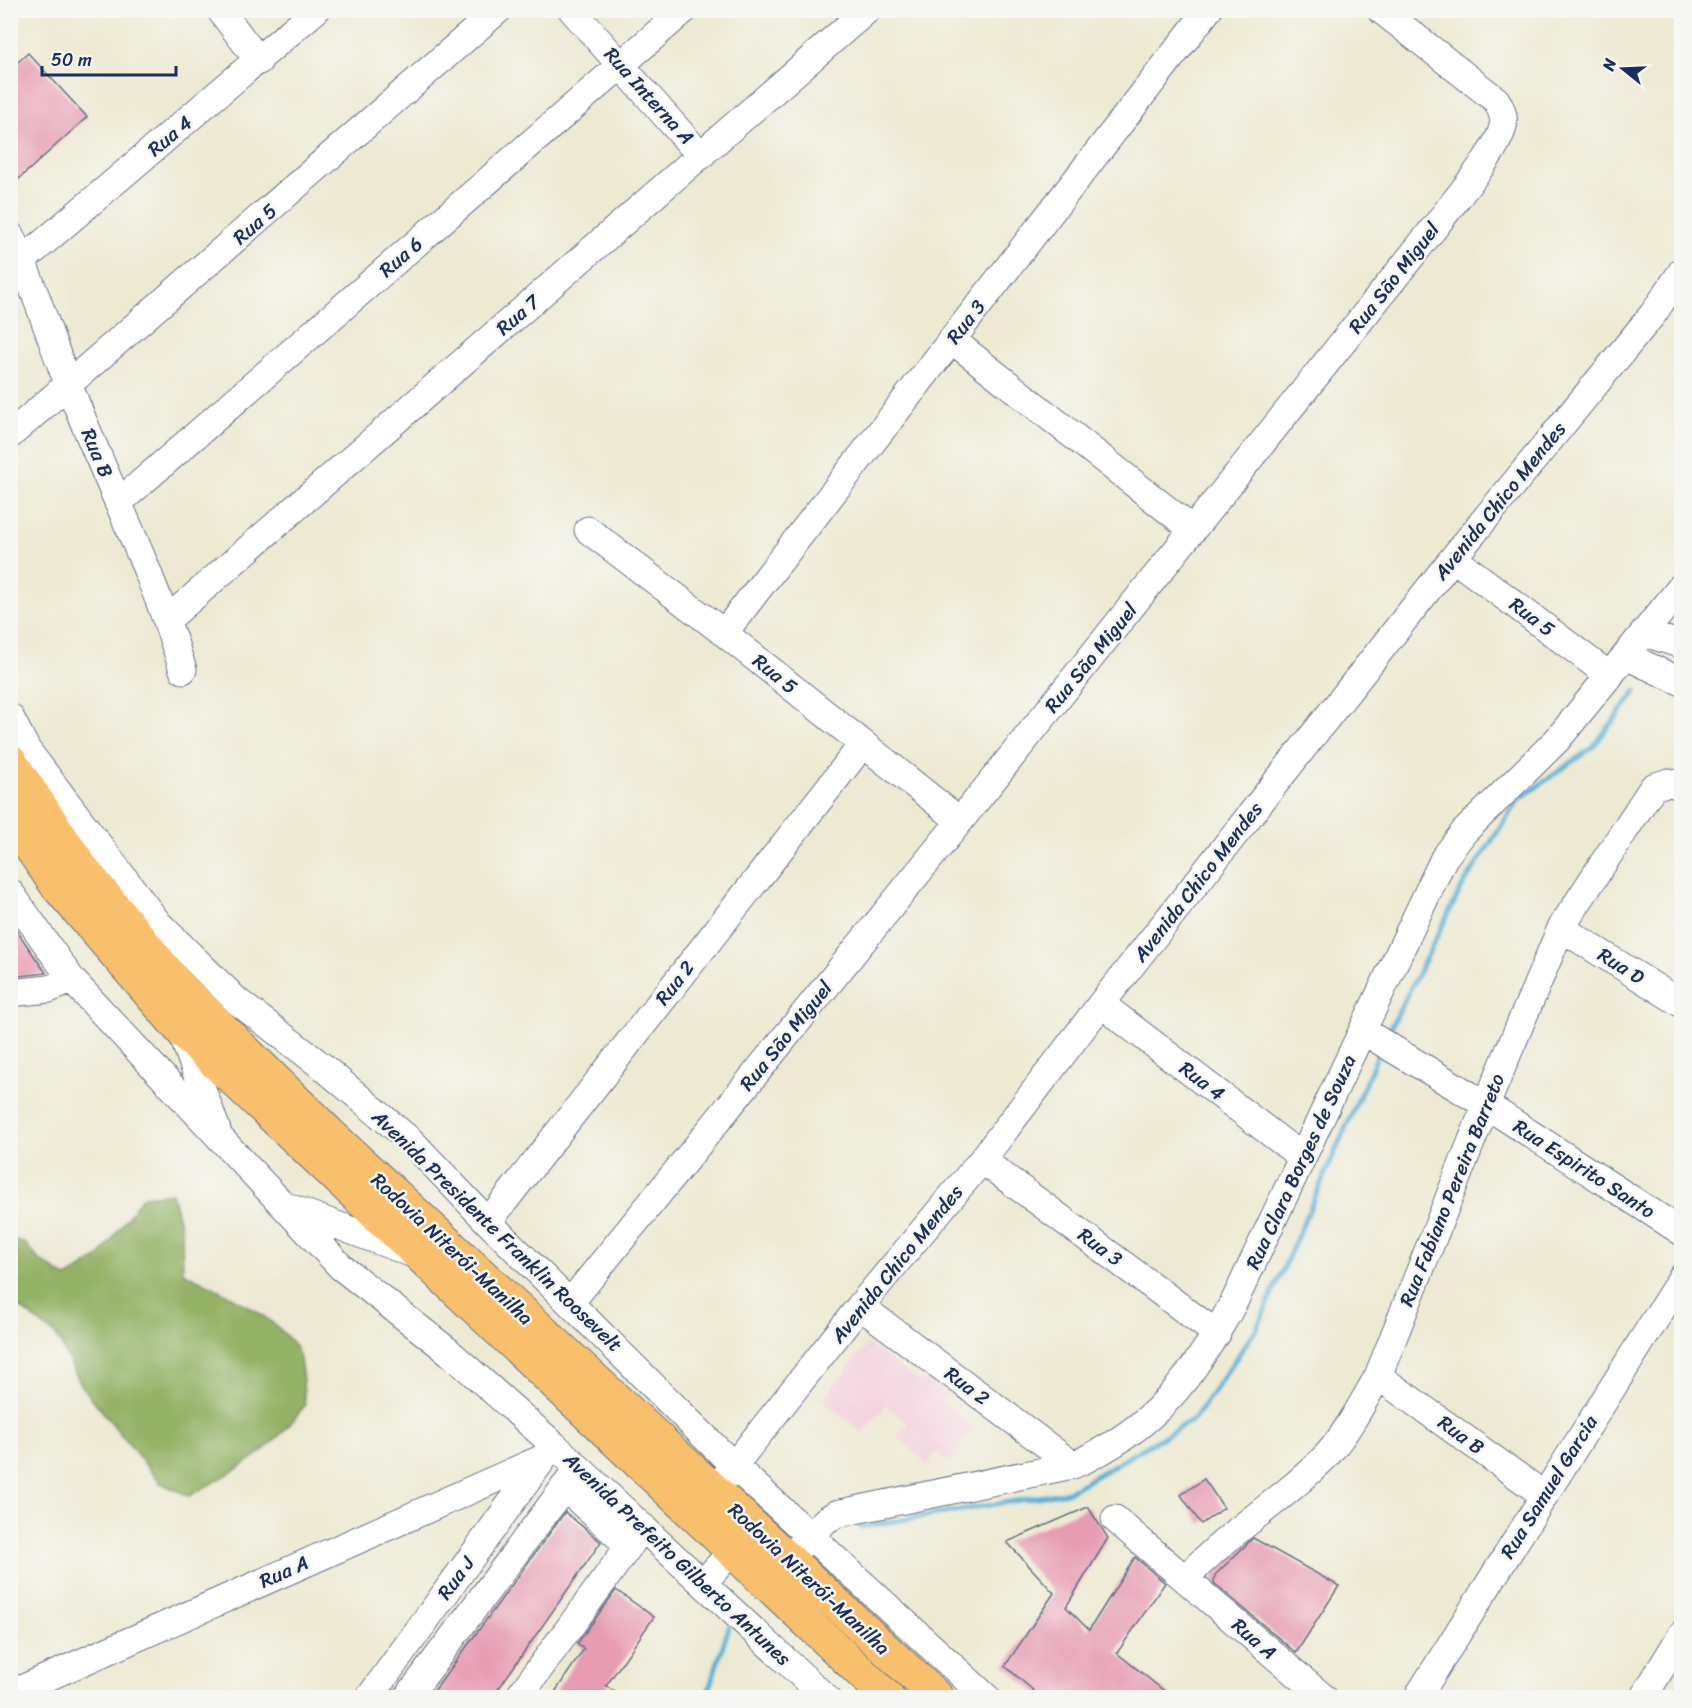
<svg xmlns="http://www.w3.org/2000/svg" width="1692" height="1708" font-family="Sriracha,sans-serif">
  <rect width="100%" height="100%" fill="#f6f6f2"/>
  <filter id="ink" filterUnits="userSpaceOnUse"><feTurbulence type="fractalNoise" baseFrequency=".0167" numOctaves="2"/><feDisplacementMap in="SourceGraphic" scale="12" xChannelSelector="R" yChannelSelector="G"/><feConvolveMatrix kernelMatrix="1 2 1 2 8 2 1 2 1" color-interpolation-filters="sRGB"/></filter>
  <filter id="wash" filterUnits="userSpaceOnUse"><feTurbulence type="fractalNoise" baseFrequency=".008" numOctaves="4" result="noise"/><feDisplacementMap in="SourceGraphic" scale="24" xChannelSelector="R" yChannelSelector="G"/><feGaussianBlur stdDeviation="1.35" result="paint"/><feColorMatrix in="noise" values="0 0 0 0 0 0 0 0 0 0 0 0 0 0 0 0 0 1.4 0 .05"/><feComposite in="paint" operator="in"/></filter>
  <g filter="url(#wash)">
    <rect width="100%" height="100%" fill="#ede9d2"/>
    <!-- built -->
    <path fill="#f4cfdd" d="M868 1344 921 1383 928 1376 949 1392 943 1402 974 1428 950 1462 935 1452 928 1465 897 1436 908 1424 886 1405 862 1433 822 1399Z"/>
    <!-- forest -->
    <path fill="#94b266" stroke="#587062" stroke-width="1.5" d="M172 1193 182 1232 183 1272C218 1290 277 1315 297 1350 303 1361 303 1392 305 1405 269 1454 241 1468 189 1496L160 1483 82 1386 56 1335 11 1301V1240L24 1242 38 1259 67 1278 100 1256 143 1196Z"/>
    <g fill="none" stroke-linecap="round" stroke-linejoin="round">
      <!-- stream -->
      <path stroke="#59b0d6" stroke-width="5" d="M1386 1037 1462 887 1518 800 1593 747 1636 691
        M860 1527 1068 1492 1194 1419 1257 1328 1380 1050
        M706 1698 729 1627"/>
    </g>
    <g id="blocks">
      <!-- building -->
      <path fill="#e79cb3" d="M28 53 87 117 10 187V69Z
        M10 921 46 973 10 977Z
        M1204 1479 1224 1508 1201 1524 1181 1495Z
        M1088 1507 1108 1538 1066 1607 1089 1630 1135 1557 1165 1583 1117 1653 1173 1698H1042L1005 1666 1054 1593 1007 1542Z
        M565 1512 601 1542 492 1698H429Z
        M1253 1538 1339 1586 1296 1653 1214 1583 1215 1575Z
        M616 1590 654 1617 606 1686 624 1698H551L584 1649 577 1644Z"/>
    </g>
  </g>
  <g filter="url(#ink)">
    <use href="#blocks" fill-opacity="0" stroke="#647087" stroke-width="1.5"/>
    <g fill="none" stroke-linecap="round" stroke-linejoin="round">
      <defs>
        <path id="minor" d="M220 10 259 61
          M572 10 701 156
          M10 235C34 283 48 334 68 383 105 479 153 571 183 670
          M23 260 316 10
          M952 340 1193 530
          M10 435 498 10
          M118 503 684 10
          M588 530 724 633 960 821
          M1453 558 1610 676
          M168 619 867 10
          M724 633 1208 10
          M1645 633 1682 645
          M1626 656 1682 682
          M10 717 27 750 158 923 237 1001 323 1067 412 1142 488 1222 734 1466 987 1698
          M10 892 72 980 341 1267 448 1351 554 1445 826 1698
          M1561 928 1682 1004
          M10 993 49 989 72 980
          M1101 1004 1302 1157
          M181 1031 217 1130
          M1363 1031 1486 1105 1682 1232
          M982 1160 1217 1334
          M286 1206 416 1255
          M488 1222 863 744
          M570 1303 960 821 1438 223C1453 202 1499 150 1503 126 1505 116 1501 108 1496 100L1381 10
          M860 1306 1073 1465
          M1378 1376 1544 1495
          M564 1487 629 1546
          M713 1492 860 1306 982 1160 1101 1004 1453 558 1653 314 1682 271
          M1115 1519 1324 1698
          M788 1558 826 1520 836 1514 1073 1465C1154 1430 1194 1376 1235 1300L1444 858 1464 832 1557 740 1682 586
          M1185 1579C1228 1532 1284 1500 1328 1454 1348 1431 1363 1402 1378 1376L1486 1105 1561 928 1653 787 1669 782 1682 787
          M703 1583 732 1551
          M10 1694 543 1458 554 1445
          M369 1698 543 1459
          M407 1698 578 1469
          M518 1698 643 1527
          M1417 1698 1682 1277
          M1643 1698 1682 1634"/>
        <path id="highway" d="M10 761 82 868 177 984 330 1134 938 1698
          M10 818 57 886 181 1030 888 1698"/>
      </defs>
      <!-- minor casing -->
      <use href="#minor" stroke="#647087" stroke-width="29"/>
      <!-- highway casing -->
      <use href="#highway" stroke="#647087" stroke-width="35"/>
      <!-- minor -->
      <use href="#minor" stroke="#fff" stroke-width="27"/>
      <!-- highway -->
      <use href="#highway" stroke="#f8bf6c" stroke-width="33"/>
    </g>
  </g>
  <g text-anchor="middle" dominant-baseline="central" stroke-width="5" stroke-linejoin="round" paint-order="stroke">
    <!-- street labels -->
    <g font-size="20" fill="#1b2f5e" stroke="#f6f6f2">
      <text transform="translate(649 96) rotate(48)">Rua Interna A</text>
      <text transform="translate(170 136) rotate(-40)">Rua 4</text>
      <text transform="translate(255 224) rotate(-41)">Rua 5</text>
      <text transform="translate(401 257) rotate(-41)">Rua 6</text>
      <text transform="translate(1394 278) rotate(-52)">Rua São Miguel</text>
      <text transform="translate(518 315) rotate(-41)">Rua 7</text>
      <text transform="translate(966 322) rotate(-52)">Rua 3</text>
      <text transform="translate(97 453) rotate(67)">Rua B</text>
      <text transform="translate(1500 501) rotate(-51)">Avenida Chico Mendes</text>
      <text transform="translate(1532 617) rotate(37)">Rua 5</text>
      <text transform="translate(1091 658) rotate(-51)">Rua São Miguel</text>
      <text transform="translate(775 674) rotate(39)">Rua 5</text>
      <text transform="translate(1198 882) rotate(-52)">Avenida Chico Mendes</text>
      <text transform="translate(1621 966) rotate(32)">Rua D</text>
      <text transform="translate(675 983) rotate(-52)">Rua 2</text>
      <text transform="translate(786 1036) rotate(-51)">Rua São Miguel</text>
      <text transform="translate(1202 1081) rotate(37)">Rua 4</text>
      <text transform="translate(1301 1162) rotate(-65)">Rua Clara Borges de Souza</text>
      <text transform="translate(1584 1169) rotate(33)">Rua Espirito Santo</text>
      <text transform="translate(1452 1190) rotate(-68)">Rua Fabiano Pereira Barreto</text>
      <text transform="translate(497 1231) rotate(44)">Avenida Presidente Franklin Roosevelt</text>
      <text transform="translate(1100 1247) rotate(37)">Rua 3</text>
      <text transform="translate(452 1249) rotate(43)">Rodovia Niterói-Manilha</text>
      <text transform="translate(897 1264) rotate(-51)">Avenida Chico Mendes</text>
      <text transform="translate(967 1386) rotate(37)">Rua 2</text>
      <text transform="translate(1461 1435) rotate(36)">Rua B</text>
      <text transform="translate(1549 1487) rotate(-58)">Rua Samuel Garcia</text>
      <text transform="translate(677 1559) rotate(43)">Avenida Prefeito Gilberto Antunes</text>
      <text transform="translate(284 1572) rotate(-24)">Rua A</text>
      <text transform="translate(456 1578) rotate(-54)">Rua J</text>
      <text transform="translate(809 1579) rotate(43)">Rodovia Niterói-Manilha</text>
      <text transform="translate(1254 1639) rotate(41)">Rua A</text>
    </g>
  </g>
  <!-- margin -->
  <rect width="1692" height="1708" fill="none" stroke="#f6f6f2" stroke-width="36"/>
  <!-- north arrow -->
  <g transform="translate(1623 69) rotate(288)" stroke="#f6f6f2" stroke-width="4.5" paint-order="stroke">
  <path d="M0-4.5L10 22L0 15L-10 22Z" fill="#1b2f5e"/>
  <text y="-9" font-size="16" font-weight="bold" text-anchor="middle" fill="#1b2f5e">N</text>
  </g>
  <!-- scale -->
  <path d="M42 66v9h134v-9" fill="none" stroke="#1b2f5e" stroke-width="3"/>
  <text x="51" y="66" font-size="18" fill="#1b2f5e" stroke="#f6f6f2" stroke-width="4.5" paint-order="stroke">50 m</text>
</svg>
